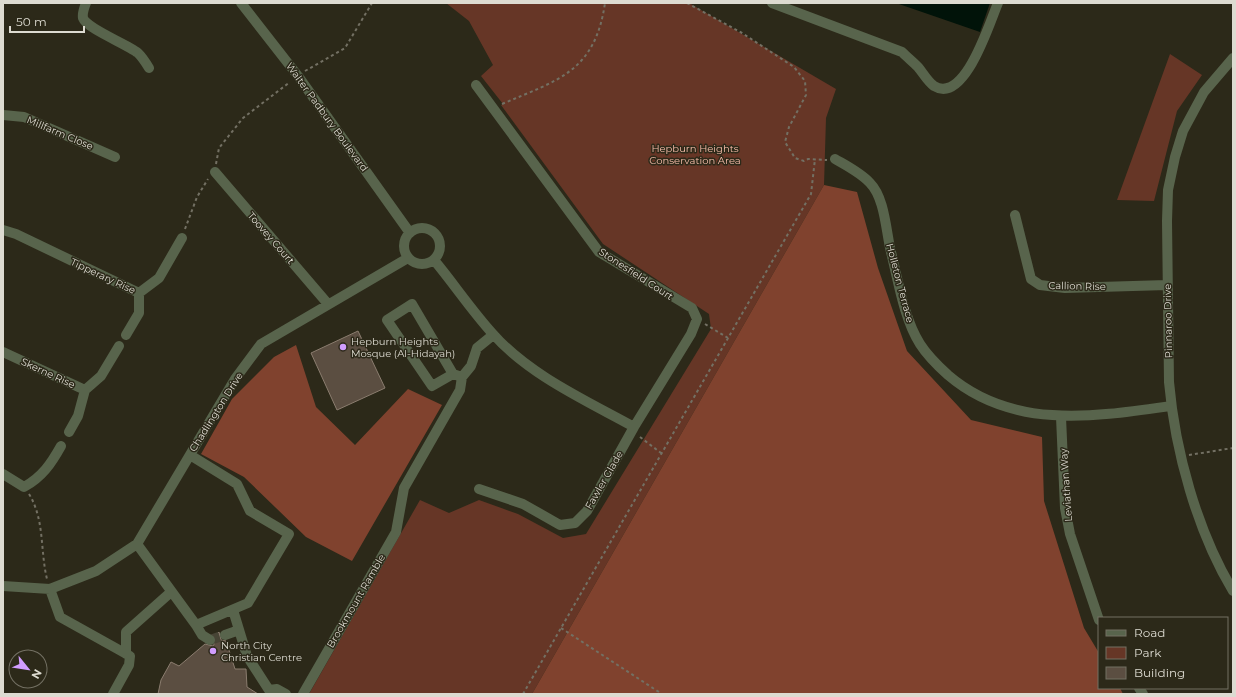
<svg xmlns="http://www.w3.org/2000/svg" width="1236" height="697" font-family="Montserrat,sans-serif">
  <rect width="100%" height="100%" fill="#2c2919"/>
  <!-- green -->
  <path fill="#663626" d="M446 3H689L836 89 826 118 824 185 532 694H309L420 500 449 513 479 500 518 514 563 538 586 534 711 329 709 314 603 244 501 105 503 104 481 76 493 65 469 21Z
    M1170 54 1202 75 1177 111 1154 201 1117 200Z"/>
  <!-- forest -->
  <path fill="#80422e" d="M824 185 857 192 878 268 907 351 971 420 1042 437 1044 501 1084 628 1099 653V688H1120L1123 694H532Z
    M296 345 316 407 355 445 408 389 442 405 352 561 306 537 244 477 201 454 232 399 274 357Z"/>
  <!-- water -->
  <path fill="#011309" d="M896 3H990L980 32Z"/>
  <!-- building -->
  <path fill="#5b4e41" stroke="#8b7d6f" d="M358 331 385 388 337 410 311 353Z
    M219 632 221 640 226 641 235 669H246L247 687 258 694H158L161 680 171 662 179 666 205 644 213 646 216 641 215 636Z"/>
  <g fill="none" stroke-linecap="round" stroke-linejoin="round">
    <!-- minor-tunnel -->
    <path stroke="#474435" stroke-width="10" stroke-dasharray="10 5" stroke-linecap="butt" d="M210 640 225 635"/>
    <!-- path -->
    <path stroke="#737063" stroke-width="2" stroke-dasharray="3 3" stroke-linecap="butt" d="M687 3 742 33 794 67 805 81 806 95 789 127 785 142 795 158 804 161 808 159 827 160
      M305 71 345 48 372 3
      M502 104C558 80 595 72 605 3
      M216 164 219 148 243 118 290 82
      M185 229 197 197 208 179
      M705 324 728 338
      M640 437 661 453
      M1189 455 1233 448
      M29 494C45 520 40 551 47 579
      M561 628 662 694
      M523 694 811 194 815 159"/>
    <!-- minor -->
    <path stroke="#58644c" stroke-width="10" d="M86 3C84 8 82 13 83 18 87 29 127 44 138 53 142 57 146 63 149 68
      M241 3 298 76 410 233
      M772 3 902 52C907 57 913 62 918 67 923 73 928 82 934 86 965 105 990 21 998 3
      M1233 58 1204 92 1183 131 1175 157 1168 190 1167 221 1169 382C1175 451 1197 531 1233 591
      M476 85 599 252 692 308 697 319 691 334 634 427 587 511 575 523 560 525 523 504 479 489
      M3 115 24 117 115 157
      M835 159C847 166 861 173 870 183 885 198 886 232 891 252 898 280 904 319 920 344 927 355 938 366 948 375 1012 430 1094 417 1171 406
      M215 172 328 304
      M1015 215 1031 279 1040 285 1065 288 1167 285
      M404 246a18 18 0 1 1 36 0a18 18 0 1 1-36 0Z
      M3 230 16 234 139 293
      M434 260C454 284 472 311 493 334 529 375 587 401 634 427
      M139 293 159 278 182 238
      M126 335 139 313V293
      M3 352 85 390
      M453 374 432 386 387 320 412 304 453 374 462 377
      M85 390 101 376 119 346
      M1061 417 1065 508 1070 534 1099 620
      M69 432 78 416 85 390
      M3 474 24 487C42 477 51 464 61 446
      M137 544 196 625 248 603 289 534 250 511 237 484 190 455
      M3 586 50 589 60 617 130 656 129 665 113 694
      M50 589 96 571 137 544 235 379 261 344 408 258
      M233 610 247 656 269 690 277 689 286 694
      M196 625 202 635 210 640
      M225 635 239 630
      M126 654V632L171 592
      M1139 688 1143 694
      M303 694 396 532 404 488 460 390 462 377 471 366 477 348 493 335"/>
  </g>
  <!-- markers -->
  <g fill="#d19dfe" stroke="#2c2919" stroke-width="1.5">
    <circle cx="343" cy="347" r="4"/>
    <circle cx="213" cy="651" r="4"/>
  </g>
  <g text-anchor="middle" dominant-baseline="central" stroke-width="3" stroke-linejoin="round" paint-order="stroke">
    <!-- street labels -->
    <g font-size="10" fill="#dddbd1" stroke="#2c2919">
      <text transform="translate(327 117) rotate(54)">Walter Padbury Boulevard</text>
      <text transform="translate(60 133) rotate(23)">Millfarm Close</text>
      <text transform="translate(271 238) rotate(49)">Toovey Court</text>
      <text transform="translate(636 274) rotate(33)">Stonesfield Court</text>
      <text transform="translate(103 276) rotate(25)">Tipperary Rise</text>
      <text transform="translate(900 283) rotate(75)">Holleton Terrace</text>
      <text transform="translate(1077 286) rotate(1)">Callion Rise</text>
      <text transform="translate(1168 321) rotate(-91)">Pinnaroo Drive</text>
      <text transform="translate(48 373) rotate(25)">Skerne Rise</text>
      <text transform="translate(216 412) rotate(-58)">Chadlington Drive</text>
      <text transform="translate(604 480) rotate(-60)">Fawler Glade</text>
      <text transform="translate(1066 485) rotate(-94)">Leviathan Way</text>
      <text transform="translate(356 601) rotate(-60)">Brookmount Ramble</text>
    </g>
    <!-- park labels -->
    <g font-size="10" fill="#f9beab" stroke="#2c2919">
      <text x="695" y="148">Hepburn Heights<tspan x="695" dy="12">Conservation Area</tspan></text>
    </g>
    <!-- poi labels -->
    <g font-size="10" fill="#dddbd1" stroke="#2c2919" text-anchor="start">
      <text x="351" y="341">Hepburn Heights<tspan x="351" dy="12">Mosque (Al-Hidayah)</tspan></text>
      <text x="221" y="645">North City<tspan x="221" dy="12">Christian Centre</tspan></text>
    </g>
  </g>
  <!-- border -->
  <rect width="1236" height="697" fill="none" stroke="#dddbd1" stroke-width="8"/>
  <!-- legend -->
  <rect x="1098" y="617" width="130" height="72" fill="#2c2919" stroke="#737063"/>
  <rect x="1106" y="630" width="20" height="6" fill="#58644c" stroke="#737063"/>
  <text x="1134" y="637" font-size="12" fill="#dddbd1">Road</text>
  <rect x="1106" y="647" width="20" height="12" fill="#663626" stroke="#737063"/>
  <text x="1134" y="657" font-size="12" fill="#dddbd1">Park</text>
  <rect x="1106" y="667" width="20" height="12" fill="#5b4e41" stroke="#737063"/>
  <text x="1134" y="677" font-size="12" fill="#dddbd1">Building</text>
  <!-- north arrow -->
  <g transform="translate(28 669) rotate(120)"><circle r="19" fill="#2c2919" stroke="#737063"/>
  <path d="M0-3L7 15L0 10L-7 15Z" fill="#d19dfe"/>
  <text y="-6" font-size="11" font-weight="bold" text-anchor="middle" fill="#dddbd1">N</text>
  </g>
  <!-- scale -->
  <path d="M10 26v6h74v-6" fill="none" stroke="#dddbd1" stroke-width="2"/>
  <text x="16" y="26" font-size="12" fill="#dddbd1" stroke="#2c2919" stroke-width="3" paint-order="stroke">50 m</text>
</svg>
